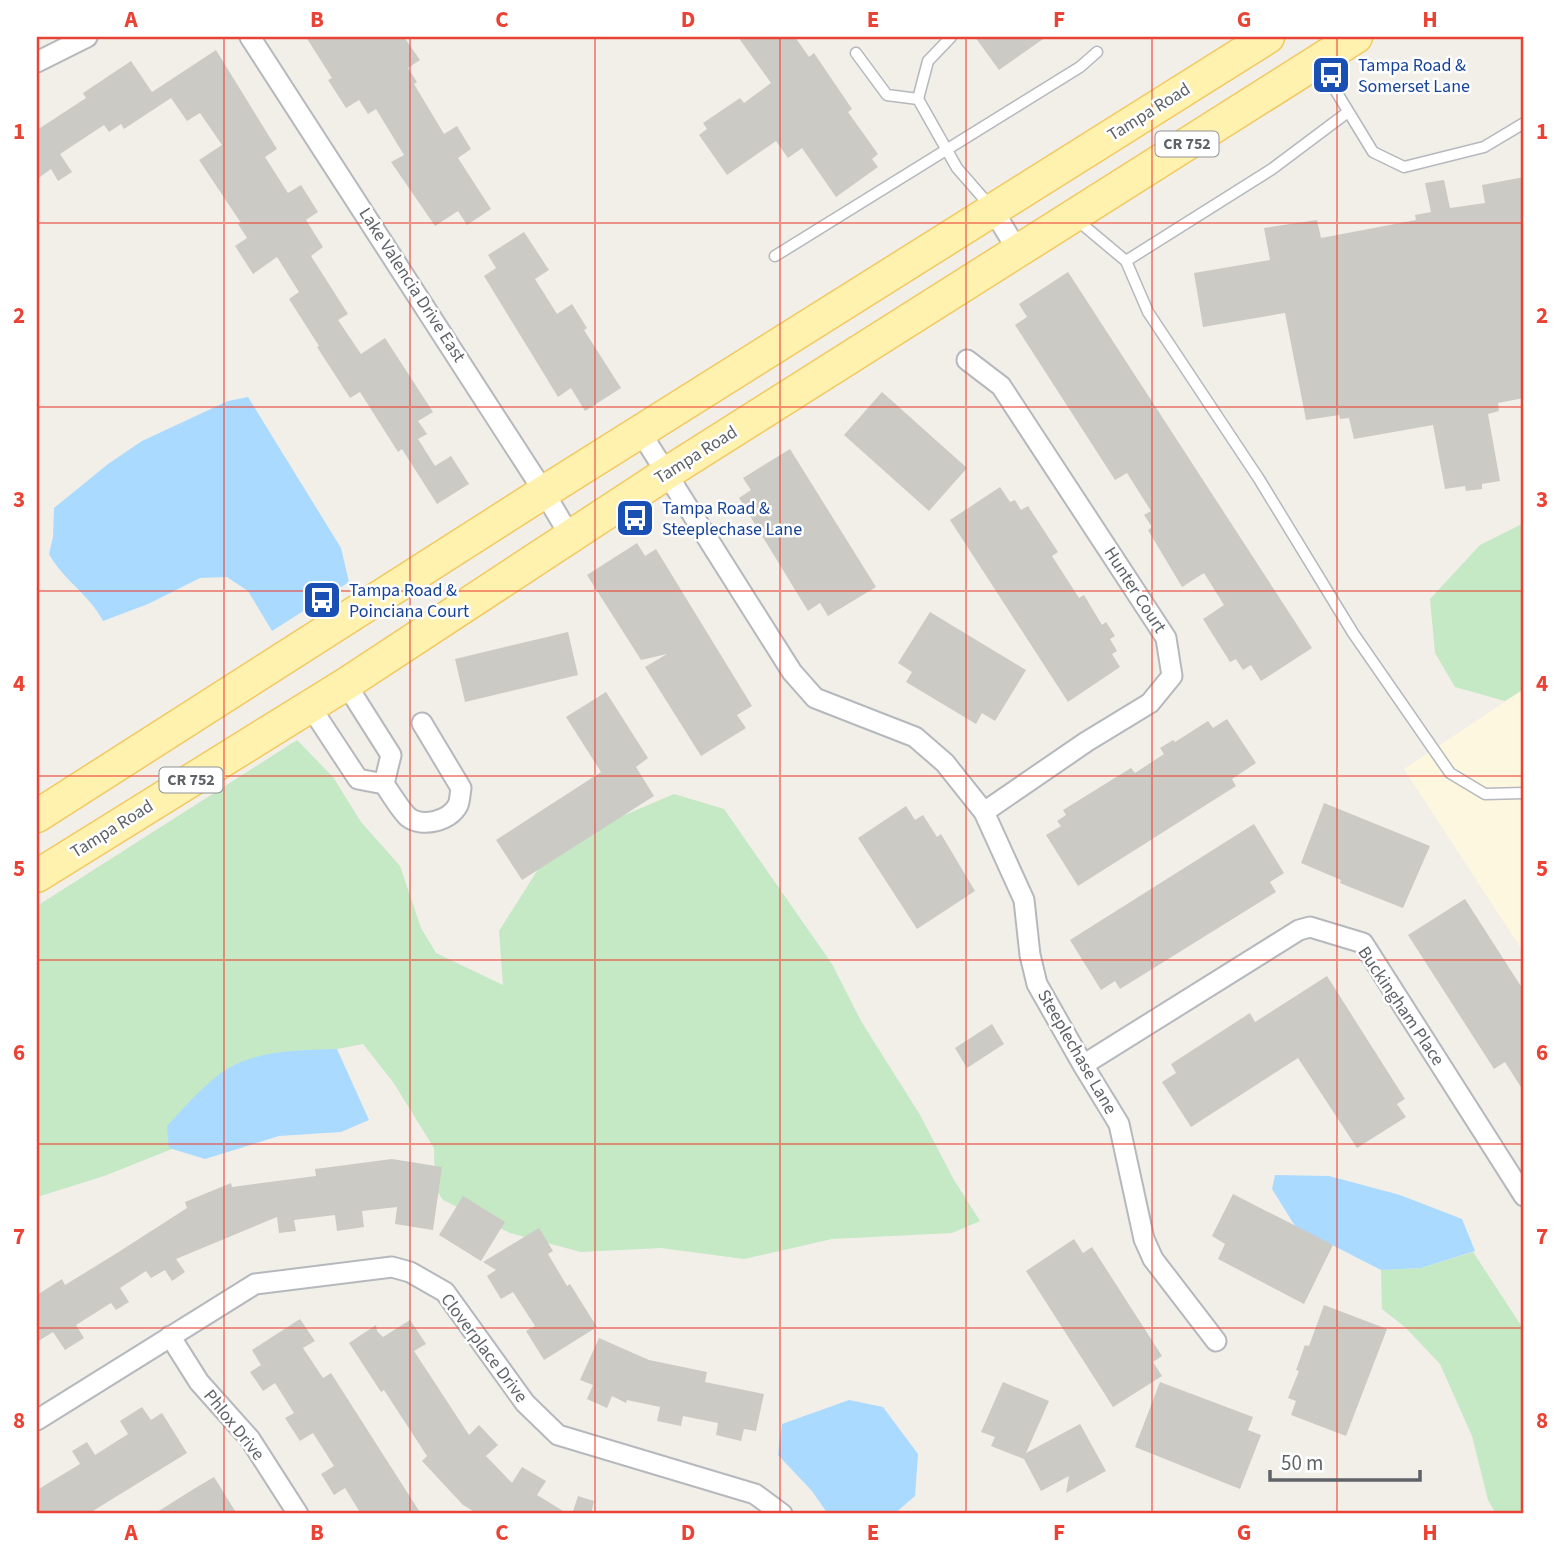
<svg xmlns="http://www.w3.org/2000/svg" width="1561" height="1551" font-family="'Source Sans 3',sans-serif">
  <rect width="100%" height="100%" fill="#f1efe8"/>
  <!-- commercial -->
  <path fill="#fef7e0" d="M1524 689V953L1404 769Z"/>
  <!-- green -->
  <path fill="#c5e8c5" d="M1524 523V689L1505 701 1455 687 1435 653 1430 599 1480 545Z
    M297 740 333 777 361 822 400 866 421 928 436 953 503 985 499 931 547 855 613 820 674 794 724 809 832 964 861 1021 920 1115 954 1180 980 1221 952 1233 832 1239 744 1259 661 1248 581 1252 510 1233 443 1200 435 1188 434 1148 393 1082 363 1044 337 1049 169 1147 172 1149 104 1176 37 1197V906Z
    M1473 1252 1524 1330V1514H1496L1488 1500 1472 1436 1440 1364 1406 1328 1382 1309 1381 1270 1421 1268Z"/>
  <!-- water -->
  <path fill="#aadaff" d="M248 397 341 548 349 582 272 631 248 591 227 577 200 578 148 604 103 621C90 595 63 580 49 554L53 537 54 508 108 464 142 441 228 401Z
    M337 1049 369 1120 341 1132 279 1136 205 1159 169 1148 167 1126C190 1102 214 1071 246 1060 274 1050 307 1050 337 1049Z
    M1275 1175 1329 1176 1400 1195 1462 1219 1475 1251 1421 1268 1381 1270 1295 1226 1272 1189Z
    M849 1400 883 1407 918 1454 915 1496 894 1514H828L812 1491 778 1455 782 1424Z"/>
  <!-- building -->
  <path fill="#cccac5" d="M306 37H404L420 60 408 68 417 82 414 84 444 134 457 126 471 149 458 158 491 209 467 225 458 211 435 226 391 162 404 155 376 109 368 114 359 100 346 108 328 80 332 78Z
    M738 37H795L809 57 814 53 852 109 848 112 878 154 872 159 878 167 836 197 802 148 788 158 776 141 727 175 699 135 707 129 703 123 740 98 744 103 771 83Z
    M975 37H1046L999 70Z
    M216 50 277 149 265 157 288 193 301 185 318 212 306 220 323 247 311 256 348 314 338 320 361 354 385 338 433 412 418 421 427 434 418 439 435 466 451 456 469 484 437 504 402 449 398 452 360 392 350 398 317 347 319 346 289 299 299 292 277 257 253 274 235 246 247 238 238 224 241 223 199 160 222 145 200 113 187 121 171 98 124 129 121 124 109 132 104 125 60 154 72 172 58 181 51 169 37 179V130L86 98 83 93 131 61 152 92Z
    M1524 177V398L1498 403 1499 411 1488 414 1500 481 1482 484V489L1466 491 1465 486 1445 489 1433 425 1354 439 1349 418 1340 419 1339 415 1306 420 1285 313 1203 327 1194 273 1270 260 1264 228 1317 220 1321 238 1416 220 1415 215 1431 212 1425 183 1444 180 1450 208 1485 203 1482 185Z
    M524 232 549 270 535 279 557 314 572 304 587 328 584 330 621 388 585 411 571 388 558 397 484 276 496 268 488 255Z
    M1068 272 1312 648 1261 681 1251 665 1243 670 1236 659 1230 662 1203 619 1224 605 1204 573 1182 587 1148 530 1152 527 1144 515 1151 511 1127 473 1115 480 1015 325 1027 317 1019 304Z
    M882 392 967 468 929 511 844 435Z
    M790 449 876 587 828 616 820 603 808 611 739 498 751 490 743 478Z
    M1000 487 1010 502 1015 500 1021 510 1028 506 1058 552 1052 556 1079 598 1084 595 1102 625 1106 622 1115 636 1110 639 1117 651 1112 654 1120 667 1068 702 950 520Z
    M637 543 645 556 656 549 752 706 737 715 746 728 701 756 645 667 667 654 641 660 587 575Z
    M930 612 1026 670 995 721 982 713 976 724 906 682 912 672 898 663Z
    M568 632 578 675 465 702 455 659Z
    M606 692 648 758 636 767 654 796 522 880 496 840 601 772 566 717Z
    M1227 719 1256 763 1232 779 1236 786 1078 886 1046 835 1061 826 1057 821 1066 815 1063 810 1131 768 1135 773 1164 754 1160 748 1173 740 1175 742 1208 721 1213 728Z
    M1324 803 1430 846 1403 908 1352 888 1340 883 1341 880 1301 863Z
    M906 806 915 820 923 815 937 837 941 834 975 891 917 929 858 838Z
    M1254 824 1284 873 1270 882 1276 892 1120 989 1115 981 1101 990 1070 940Z
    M1465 899 1524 991V1092L1505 1062 1494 1069 1408 935Z
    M1327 976 1405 1099 1397 1104 1406 1117 1357 1148 1298 1058 1191 1127 1162 1082 1176 1073 1171 1064 1250 1013 1255 1022Z
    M992 1024 1004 1044 967 1068 955 1048Z
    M392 1159 442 1167 433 1230 395 1224 397 1207 362 1211 364 1227 337 1231 335 1215 294 1220 296 1231 279 1233 277 1217 176 1259 185 1272 172 1281 165 1270 151 1278 146 1271 120 1288 129 1302 116 1310 111 1303 76 1325 84 1338 65 1350 53 1332 37 1342V1295L62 1279 65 1285 117 1253 187 1208 185 1202 231 1183 232 1187 316 1176 315 1169Z
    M1233 1194 1333 1245 1304 1304 1218 1259 1225 1244 1212 1236Z
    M463 1196 505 1222 481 1261 439 1235Z
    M539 1228 553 1251 548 1254 567 1286 570 1284 597 1327 544 1360 526 1331 535 1326 513 1292 501 1299 487 1276 496 1270 483 1262Z
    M1074 1239 1083 1253 1092 1247 1162 1356 1153 1362 1162 1376 1113 1407 1026 1271Z
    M1324 1305 1387 1329 1346 1436 1291 1415 1296 1401 1288 1398 1299 1371 1296 1370 1305 1345 1309 1346Z
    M300 1319 315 1341 303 1348 323 1378 331 1373 421 1514H361L345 1488 334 1495 321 1474 334 1466 313 1433 300 1441 285 1418 294 1413 275 1383 263 1391 250 1372 261 1365 252 1350Z
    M410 1320 426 1344 414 1351 469 1435 479 1425 498 1445 486 1456 512 1483 522 1467 546 1481 537 1495 568 1514H478L463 1505 422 1461 427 1456 384 1390 381 1392 349 1343 376 1325 377 1331 383 1337Z
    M599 1338 649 1360 707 1372 705 1382 764 1394 756 1431 744 1429 741 1441 716 1435 718 1423 683 1416 681 1426 657 1421 660 1407 627 1400 626 1403 612 1396 607 1408 587 1399 593 1385 580 1380Z
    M1003 1382 1049 1401 1026 1453 1080 1424 1106 1471 1066 1493 1069 1476 1041 1491 1024 1459 991 1446 995 1437 981 1432Z
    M1160 1382 1253 1417 1248 1430 1261 1435 1240 1489 1135 1447Z
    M142 1407 151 1420 162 1413 187 1453 88 1514H37V1490L80 1464 72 1451 87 1442 95 1455 128 1434 120 1421Z
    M214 1477 237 1514H154L192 1490Z
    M578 1496 594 1501 591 1514H572Z"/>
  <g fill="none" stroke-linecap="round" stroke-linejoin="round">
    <defs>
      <path id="lane" d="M856 53 887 95 918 99 957 168 991 207
        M1320 65 1373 152 1404 167 1484 147 1524 123
        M918 99 928 61 951 37
        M1077 220 1126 261 1272 169 1348 112
        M775 256 1080 67 1097 52
        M1126 261 1148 312 1259 479 1353 633 1450 773 1485 794 1524 793"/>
      <path id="street" d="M250 37 544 492 570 536
        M37 62 87 37
        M993 210 1018 251
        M967 360 1001 386 1166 638 1172 676 1150 703 1086 742 984 812
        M641 433 792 672 815 698 915 737 945 763 984 812 1024 900 1030 955 1037 984 1083 1065 1119 1124 1144 1239 1153 1259 1216 1341
        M346 684 391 755 384 784
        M310 706 358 779 384 784C392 795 399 808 408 817 422 828 450 821 458 805 460 801 460 793 461 788L422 723
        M1083 1065 1299 930 1310 927 1363 943 1524 1196
        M170 1336 199 1382 250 1439 298 1514
        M37 1420 255 1284 392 1267 410 1272 445 1292 525 1403 558 1435 755 1494 782 1514"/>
      <path id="primary" d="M37 816 544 492 1268 37
        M37 876 346 684 667 473 1356 37"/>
    </defs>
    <!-- lane casing -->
    <use href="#lane" stroke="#b5b8bc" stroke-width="13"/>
    <!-- street casing -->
    <use href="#street" stroke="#b5b8bc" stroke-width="23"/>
    <!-- primary casing -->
    <use href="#primary" stroke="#f2c960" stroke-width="35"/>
    <!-- lane -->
    <use href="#lane" stroke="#fff" stroke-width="10"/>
    <!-- street -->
    <use href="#street" stroke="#fff" stroke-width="19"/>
    <!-- primary -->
    <use href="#primary" stroke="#fff2af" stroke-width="32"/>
  </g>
  <!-- grid -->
  <path fill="none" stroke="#ea4335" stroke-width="2" stroke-opacity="0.55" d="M224 37V1514M410 37V1514M595 37V1514M780 37V1514M966 37V1514M1152 37V1514M1337 37V1514M37 223H1524M37 407H1524M37 591H1524M37 776H1524M37 960H1524M37 1144H1524M37 1328H1524"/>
  <!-- icons -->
  <defs>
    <symbol id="bus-square" viewBox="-11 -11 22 22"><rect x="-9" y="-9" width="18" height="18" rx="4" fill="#1a4fb4" stroke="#fff"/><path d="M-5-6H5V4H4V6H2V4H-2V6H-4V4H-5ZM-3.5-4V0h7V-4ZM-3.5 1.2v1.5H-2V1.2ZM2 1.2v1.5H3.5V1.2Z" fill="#fff"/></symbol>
  </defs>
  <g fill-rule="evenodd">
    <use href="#bus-square" x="1309" y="53" width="44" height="44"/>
    <use href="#bus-square" x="613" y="496" width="44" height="44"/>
    <use href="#bus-square" x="300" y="578" width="44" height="44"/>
  </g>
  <g text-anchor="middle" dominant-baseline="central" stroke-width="5" stroke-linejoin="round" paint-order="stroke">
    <!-- shield labels -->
    <g fill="#fff" stroke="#8f9295" stroke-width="2">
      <rect x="1155.5" y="131.5" width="63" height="25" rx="5"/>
      <rect x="159.5" y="767.5" width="63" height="25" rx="5"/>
    </g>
    <g font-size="16" font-weight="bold" fill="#5f6368">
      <text x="1187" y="144">CR 752</text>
      <text x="191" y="780">CR 752</text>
    </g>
    <!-- transit labels -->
    <g font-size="18" fill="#164399" stroke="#fff" text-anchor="start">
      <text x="1358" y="65">Tampa Road &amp;<tspan x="1358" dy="21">Somerset Lane</tspan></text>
      <text x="662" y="508">Tampa Road &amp;<tspan x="662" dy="21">Steeplechase Lane</tspan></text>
      <text x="349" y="590">Tampa Road &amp;<tspan x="349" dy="21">Poinciana Court</tspan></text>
    </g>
    <!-- street labels -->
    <g font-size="18" fill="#5f6368" stroke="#fff">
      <text transform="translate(1149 112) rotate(-32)">Tampa Road</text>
      <text transform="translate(412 285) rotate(57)">Lake Valencia Drive East</text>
      <text transform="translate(696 455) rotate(-32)">Tampa Road</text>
      <text transform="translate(1135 590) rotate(57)">Hunter Court</text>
      <text transform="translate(112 829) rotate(-32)">Tampa Road</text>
      <text transform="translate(1401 1006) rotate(56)">Buckingham Place</text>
      <text transform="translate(1077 1052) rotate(60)">Steeplechase Lane</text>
      <text transform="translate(484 1348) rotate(53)">Cloverplace Drive</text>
      <text transform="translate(234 1425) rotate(51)">Phlox Drive</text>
    </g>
  </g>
  <!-- border -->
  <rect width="1561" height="1551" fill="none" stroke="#ffffff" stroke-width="77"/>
  <!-- scale -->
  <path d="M1270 1470v10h150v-10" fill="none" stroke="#5f6368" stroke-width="3.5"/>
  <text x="1281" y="1470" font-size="21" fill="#5f6368" stroke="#ffffff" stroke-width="5" paint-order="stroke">50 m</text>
  <rect x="38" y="38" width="1484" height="1474" fill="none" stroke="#ea4335" stroke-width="2.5"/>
  <g font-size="23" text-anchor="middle" font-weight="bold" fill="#ea4335">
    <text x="131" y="27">A</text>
    <text x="317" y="27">B</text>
    <text x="502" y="27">C</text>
    <text x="688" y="27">D</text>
    <text x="873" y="27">E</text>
    <text x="1059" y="27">F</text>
    <text x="1244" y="27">G</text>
    <text x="1430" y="27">H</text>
    <text x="19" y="139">1</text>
    <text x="1542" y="139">1</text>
    <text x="19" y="323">2</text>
    <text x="1542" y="323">2</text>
    <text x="19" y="507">3</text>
    <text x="1542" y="507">3</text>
    <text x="19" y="691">4</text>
    <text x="1542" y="691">4</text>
    <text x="19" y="876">5</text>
    <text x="1542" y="876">5</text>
    <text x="19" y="1060">6</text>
    <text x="1542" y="1060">6</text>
    <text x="19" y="1244">7</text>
    <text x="1542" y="1244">7</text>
    <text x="19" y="1428">8</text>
    <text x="1542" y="1428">8</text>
    <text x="131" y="1540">A</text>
    <text x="317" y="1540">B</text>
    <text x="502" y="1540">C</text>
    <text x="688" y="1540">D</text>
    <text x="873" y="1540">E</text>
    <text x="1059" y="1540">F</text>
    <text x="1244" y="1540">G</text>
    <text x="1430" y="1540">H</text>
  </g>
</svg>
